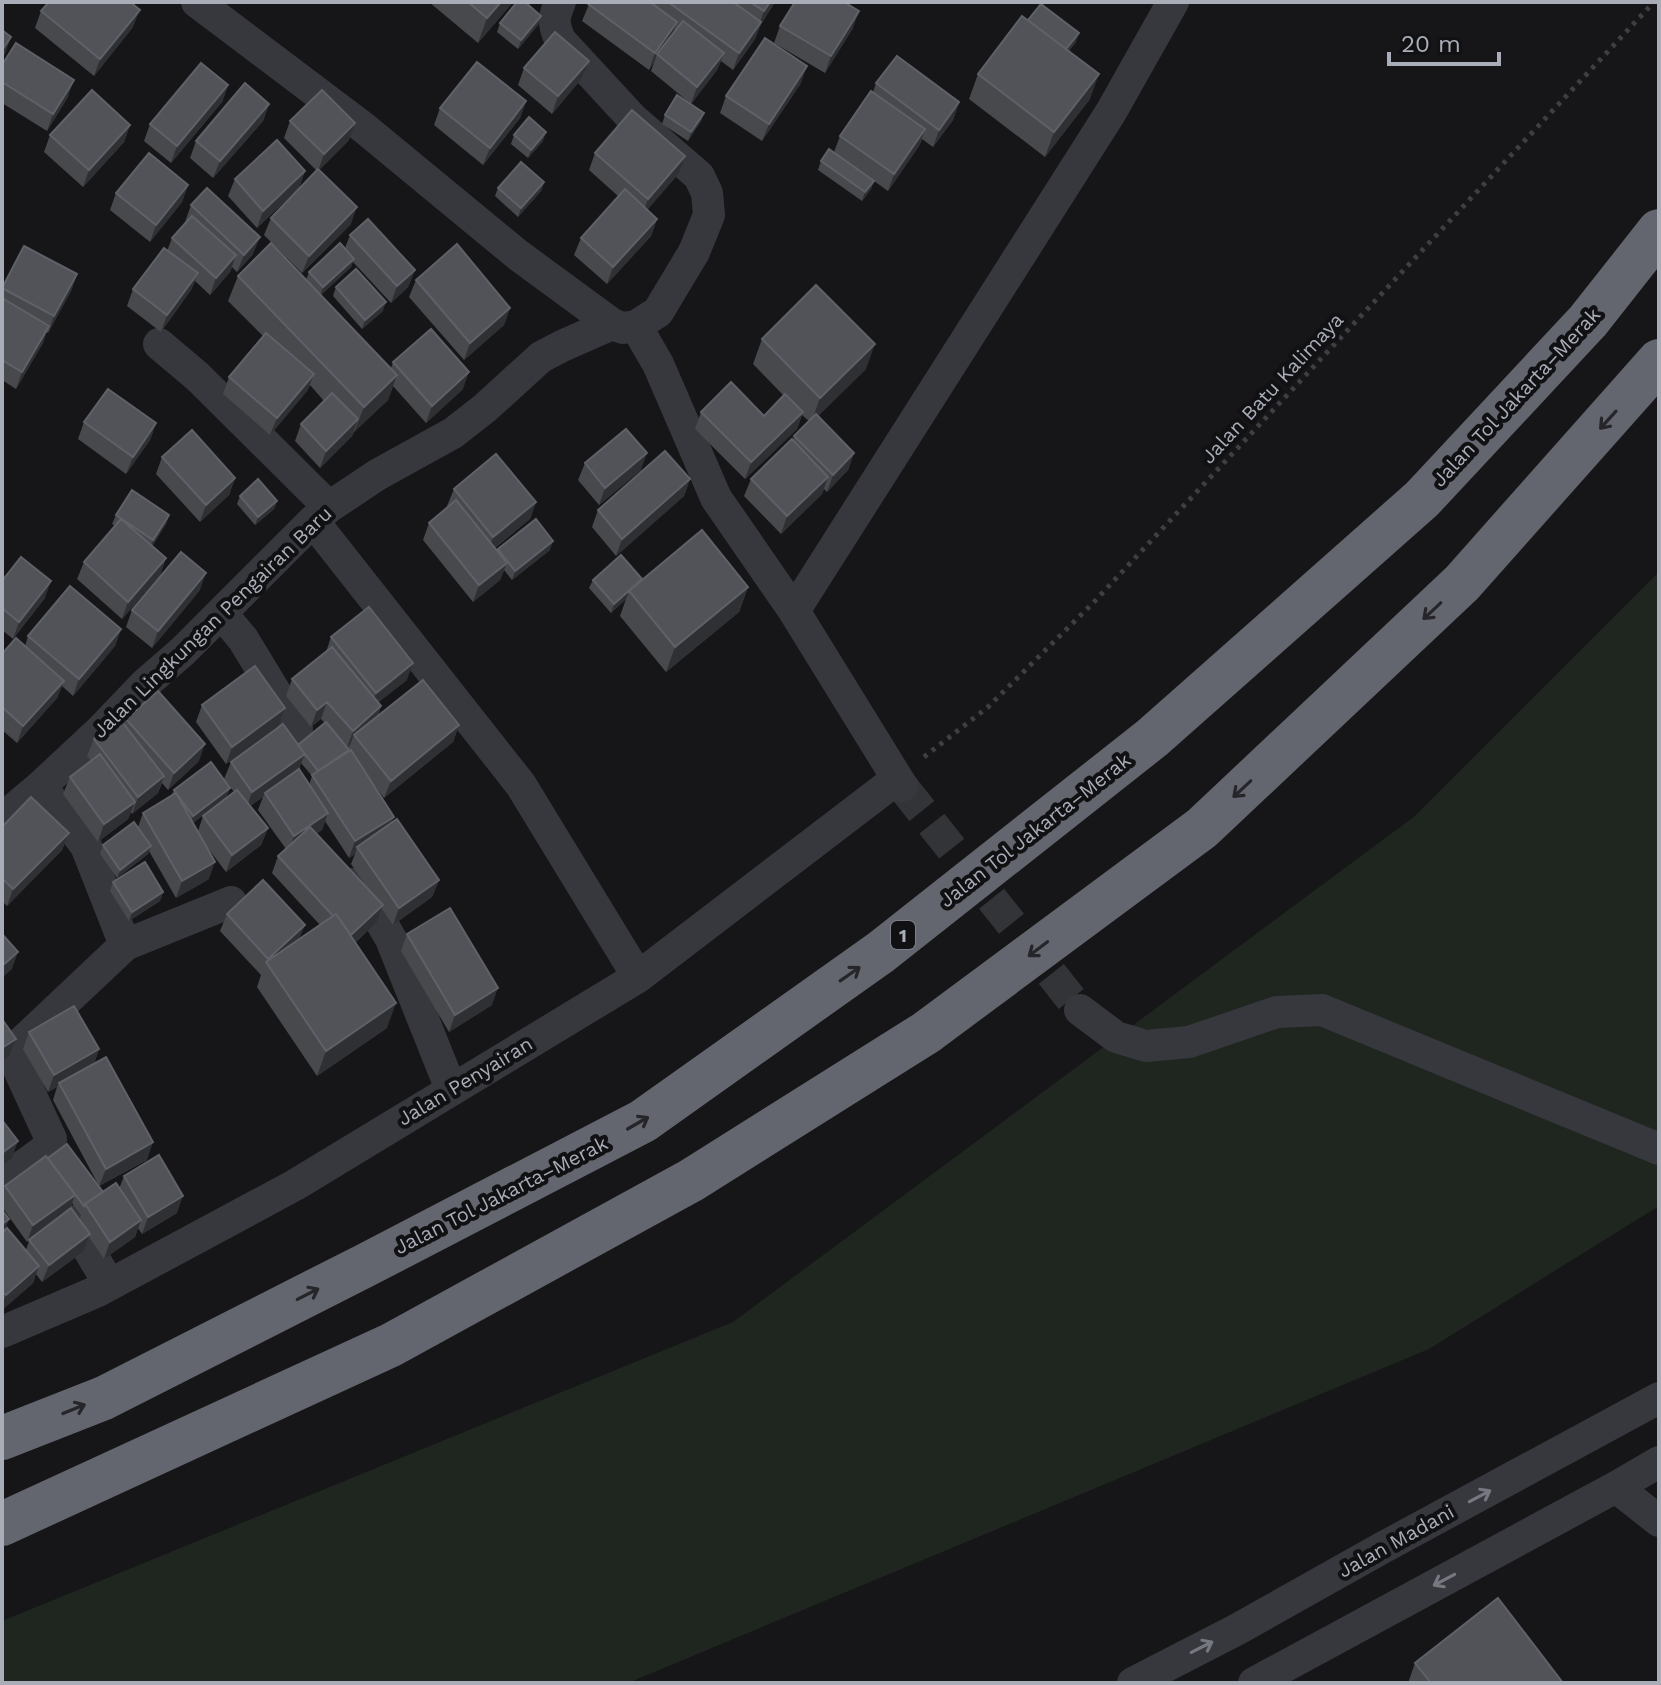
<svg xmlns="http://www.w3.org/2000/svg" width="1661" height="1685" font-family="'Work Sans',sans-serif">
  <rect width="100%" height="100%" fill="#161618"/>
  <!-- green -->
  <path fill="#1e261f" d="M1659 572V1206L1429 1349 628 1683H2V1621L733 1322 1415 816Z"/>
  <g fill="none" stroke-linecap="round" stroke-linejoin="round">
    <!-- minor-tunnel -->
    <path stroke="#333438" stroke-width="32" stroke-dasharray="32 16" stroke-linecap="butt" d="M902 786 1080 1010"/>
    <!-- path -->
    <path stroke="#3d3f44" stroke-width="5" stroke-dasharray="4 6" stroke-linecap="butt" d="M924 757 988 707 1093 603 1654 2"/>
    <!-- minor -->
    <path stroke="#37383d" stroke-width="32" d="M197 2 364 128 518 255 612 324
      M560 2C553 19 553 23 560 40L633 119 699 176 707 193 709 215 694 252 658 312 636 326 658 364 716 498 794 611 902 786
      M159 344 198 377 329 507
      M313 521 521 785 638 977
      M794 611 1111 112 1173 2
      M222 614 243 639 297 728
      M41 786 86 846 125 945
      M2 819 41 786 100 731 145 684 183 651 313 521 329 507 377 475 453 433 485 408 541 357 562 346 612 324 623 328 636 326
      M353 884 377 915 391 939 451 1089
      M1080 1010 1116 1037 1146 1046 1189 1042 1277 1012 1322 1010 1659 1149
      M2 1181 45 1150 50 1146 51 1139 15 1061 14 1054 19 1045 125 945 231 902
      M72 1221 109 1284
      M2 1332 98 1291 295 1185 638 977 897 779
      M1616 1487 1659 1521
      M1133 1683 1236 1630 1382 1548 1659 1398
      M1254 1683 1616 1487 1659 1462"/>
    <!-- motorway -->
    <path stroke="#63666e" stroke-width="44" d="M2 1438 104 1398 366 1265 643 1121 881 952 1152 738 1422 499 1588 321 1659 231
      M2 1524 391 1345 690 1181 927 1032 1202 828 1462 583 1659 361"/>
  </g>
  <!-- wall -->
  <path fill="#47494d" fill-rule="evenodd" d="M429 2H513L478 43Z
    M590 2H775L761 24 755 39 733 70 721 61 717 70 691 104 651 71 654 63 649 70 582 21Z
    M41 11 133 27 94 76 35 28Z
    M541 16 538 25 518 49 497 32 500 23Z
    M1028 20 1076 42 1069 51 1090 99 1045 157 969 99 978 74Z
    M780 26 853 28 825 73 774 43Z
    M589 61 582 78 552 114 518 85 524 68Z
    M2 65 68 97 47 131 2 103Z
    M801 83 762 141 720 113 726 96Z
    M876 83 959 102 953 120 933 147 922 139 919 146 888 191 874 181 871 189 862 201 818 170 821 161 834 152 840 136 873 92Z
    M228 85 222 102 171 163 144 141 150 124Z
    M526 101 520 118 483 165 434 125 440 108Z
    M269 104 263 121 213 178 190 158 196 141Z
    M704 113 701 121 688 141 662 124 665 115Z
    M290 121 349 140 319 170 351 224 302 273 264 235 271 218 317 171 284 138Z
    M130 125 124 142 83 187 44 152 50 135Z
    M514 135 543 141 528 158 511 144Z
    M595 153 679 173 647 210 657 219 651 236 607 284 574 255 581 238 618 196 589 170Z
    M305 171 299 188 257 228 228 196 235 179Z
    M544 182 541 191 518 217 495 196 498 188Z
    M188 185 182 202 150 242 110 210 116 193Z
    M191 205 253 254 237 272 232 267 230 272 210 295 195 281 191 290 161 332 127 306 133 289 167 251 172 238 185 222Z
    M350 235 415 270 408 287 391 303 353 262 351 267 321 295 391 368 393 362 463 389 426 423 393 386 388 400 354 432 352 436 320 468 295 441 301 424 324 401 310 385 307 391 270 435 223 394 229 377 263 336 228 301 238 276 306 280 309 272 345 248Z
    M77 274 71 291 48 333 46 332 43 343 16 389 2 380V286Z
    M416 280 510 308 504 325 464 360 409 297Z
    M336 287 383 311 362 329 333 296Z
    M762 339 866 369 818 416 854 453 848 470 827 492 824 489 822 494 781 534 744 496 751 479 793 440 794 436 809 421 802 415 797 429 745 479 695 429 701 412 764 416 784 396 753 364Z
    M84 422 156 423 150 440 126 474 78 439Z
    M162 457 235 478 229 495 200 522 156 474Z
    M585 463 641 470 599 505 578 480Z
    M690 479 684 496 616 556 592 527 598 510Z
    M454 489 536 502 530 519 495 548 498 551V549L550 550 512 580 504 570 500 580 473 602 423 540 429 523 448 507 447 506Z
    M240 496 277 501 274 509 255 525 237 504Z
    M116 515H169L166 524 152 546 166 558 160 575 122 619 77 579 84 562 115 526 112 524Z
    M642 579 748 587 739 612 666 672 620 616 626 599 611 613 589 588 593 580Z
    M2 581 45 598 13 639 2 630Z
    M200 590 152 648 126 627 132 610Z
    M121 629 115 646 73 696 62 686 57 698 17 743 2 730V654L25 646 28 636Z
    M331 637 407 680 378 702 381 706 378 716 459 725 453 742 384 798 371 781 391 823 439 880 432 897 393 925 382 909 377 922 355 943 387 1028 317 1076 257 987 261 975 220 931 227 914 299 939 320 925 272 873 278 856 286 849 258 810 263 797 250 806 268 828 261 845 226 872 207 847 209 879 176 898 149 851 148 854 117 878 100 854 103 845 138 827 143 813 171 796 174 790 227 797 193 823 198 831 203 816 234 792 224 779 231 762 298 745 325 723 321 719 311 727 286 696 292 679 326 652ZM301 763 312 776 309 785 299 770ZM325 821 349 858 355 854 351 864 370 892 317 833 322 830Z
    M202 705 279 725 226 764 196 722Z
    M126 719 199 761 168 790 162 783 158 793 132 814 131 812 128 819 98 842 63 794 70 777 91 761 87 756 94 739 124 725Z
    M2 827 69 833 62 850 7 906 2 901Z
    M113 882 163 892 160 901 129 921 110 891Z
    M407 934 492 1005 449 1032 401 951Z
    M29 1032 99 1049 94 1064 147 1160 99 1186 53 1100 57 1087 48 1092 23 1049Z
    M48 1158 103 1192 119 1189 124 1176 177 1213 142 1234 138 1228 135 1237 104 1259 89 1237 84 1251 42 1282 36 1274 33 1283 2 1310V1210L9 1219 4 1231 26 1250 29 1241 27 1242 2 1207V1196L5 1186ZM72 1203 81 1215 79 1220 70 1209Z
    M1415 1663 1563 1683H1408Z"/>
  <!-- shaded-wall -->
  <path fill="#2f3033" d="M501 2H513L478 43 487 18Z
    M770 2H775L761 24 755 39 733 70 739 53 759 25 764 11Z
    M140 10 133 27 94 76 100 59Z
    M859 11 853 28 825 73 831 56Z
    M541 16 538 25 518 49 521 40Z
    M677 22 671 39 657 54 654 63 649 70 655 53Z
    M1079 33 1076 42 1058 65 1061 56Z
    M11 37 5 54 2 59V50Z
    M724 53 717 70 691 104 697 87Z
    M589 61 582 78 552 114 558 96Z
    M807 66 801 83 762 141 769 124Z
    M1099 74 1090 99 1045 157 1054 132Z
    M74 80 68 97 47 131 53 114Z
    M228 85 222 102 171 163 177 146Z
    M526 101 520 118 483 165 490 148Z
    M959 102 953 120 933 147 939 130Z
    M269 104 263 121 213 178 220 161Z
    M704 113 701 121 688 141 691 132Z
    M355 123 349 140 318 171 324 154Z
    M130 125 124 142 83 187 89 170Z
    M925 129 919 146 888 191 894 174Z
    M546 132 543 141 528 158 531 150Z
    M685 156 679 173 642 216 648 199Z
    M305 171 299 188 257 228 263 211Z
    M874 181 871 189 862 201 865 192Z
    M544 182 541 191 518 217 521 208Z
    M188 185 182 202 150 242 156 225Z
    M357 207 351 224 302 273 309 256Z
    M657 219 651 236 607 284 613 267Z
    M260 237 253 254 237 272 244 255Z
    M236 255 230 272 210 295 216 278Z
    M354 259 351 267 320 296 323 287Z
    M415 270 408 287 391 303 397 286Z
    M198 273 191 290 161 332 167 315Z
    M77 274 71 291 48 333 54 316Z
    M386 302 383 311 362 329 365 320Z
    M510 308 504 325 464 360 470 343Z
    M49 326 43 343 16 389 22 372Z
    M875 344 866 369 811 423 820 398Z
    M469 372 463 389 426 423 432 406Z
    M314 374 307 391 270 435 277 418Z
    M397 375 388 400 354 432 364 407Z
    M803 412 797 429 745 479 751 462Z
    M358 419 352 436 320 468 326 451Z
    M156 423 150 440 126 474 133 457Z
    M647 453 641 470 599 505 605 488Z
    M854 453 848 470 827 492 833 475Z
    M828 477 822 494 781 534 787 516Z
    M235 478 229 495 200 522 206 505Z
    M690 479 684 496 616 556 622 539Z
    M277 501 274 509 255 525 258 517Z
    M536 502 530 519 487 554 493 537Z
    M169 515 166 524 150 548 153 540Z
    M553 541 550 550 512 580 515 571Z
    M166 558 160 575 122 619 128 602Z
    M507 563 500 580 473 602 479 585Z
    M206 573 200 590 152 648 158 631Z
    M51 581 45 598 13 639 19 622Z
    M748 587 739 612 666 672 675 647Z
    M629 591 626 599 611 613 614 604Z
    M121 629 115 646 73 696 79 679Z
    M413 663 407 680 369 710 376 693Z
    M64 681 57 698 17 743 23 726Z
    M327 702 321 719 311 727 317 710Z
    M381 706 375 723 354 735 350 745 347 748 353 731Z
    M285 708 279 725 226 764 232 747Z
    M459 725 453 742 384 798 391 781Z
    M205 744 199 761 168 790 174 773Z
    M305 754 298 771 265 793 263 797 246 809 252 792Z
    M164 776 158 793 132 814 138 797Z
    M230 788 227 797 190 825 193 816Z
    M135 802 128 819 98 842 104 824Z
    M328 813 322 830 288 853 294 836Z
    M394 817 388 834 357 847 355 854 349 858 355 841Z
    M268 828 261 845 226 872 232 855Z
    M69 833 62 850 7 906 13 889Z
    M151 846 148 854 117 878 120 870Z
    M215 862 209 879 176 898 182 881Z
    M439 880 432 897 393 925 399 908Z
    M163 892 160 901 129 921 132 912Z
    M383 905 377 922 345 952 351 935Z
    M305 925 298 942 267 962 268 959Z
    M18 952 12 969 2 978V966Z
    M498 988 492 1005 449 1032 455 1015Z
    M396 1003 387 1028 317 1076 326 1051Z
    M16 1039 9 1056 2 1061V1048Z
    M99 1049 93 1066 59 1083 57 1087 48 1092 54 1075Z
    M18 1141 12 1158 2 1166V1153Z
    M153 1142 147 1160 99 1186 106 1169Z
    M75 1195 69 1212 27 1242 33 1225Z
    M183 1196 177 1213 142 1234 148 1217Z
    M9 1219 3 1236H2V1224Z
    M141 1220 135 1237 104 1259 110 1242Z
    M90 1234 84 1251 42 1282 49 1265Z
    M39 1266 33 1283 2 1310V1305L6 1295Z"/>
  <!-- building -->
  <path fill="#525359" stroke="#5f6168" stroke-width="2" d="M49 2H130L140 10 100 59 41 11Z
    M468 2H501L487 18Z
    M517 2H525L541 16 521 40 500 23Z
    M590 2H650L677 22 655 53 588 4Z
    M668 2H733L761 22 739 53Z
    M750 2H770L764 11Z
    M795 2H844L859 11 831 56 780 26Z
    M1041 4 1079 33 1066 49 1028 20Z
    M1022 16 1099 74 1054 132 978 74Z
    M683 21 724 53 697 87 657 54Z
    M2 30 11 37 2 50Z
    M555 32 589 61 558 96 524 68Z
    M765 38 807 66 769 124 726 96Z
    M16 43 74 80 53 114 2 82V65Z
    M897 56 959 102 939 130 876 83Z
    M477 62 526 101 490 148 440 108Z
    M201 63 228 85 177 146 150 124Z
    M245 83 269 104 220 161 196 141Z
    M92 90 130 125 89 170 50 135Z
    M322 90 355 123 324 154 290 121Z
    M871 91 925 129 894 174 840 136Z
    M677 95 704 113 691 132 665 115Z
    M632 110 685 156 648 199 595 153Z
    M529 117 546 132 531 150 514 135Z
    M277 140 305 171 263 211 235 179Z
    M829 149 874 181 865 192 821 161Z
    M149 153 188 185 156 225 116 193Z
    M521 162 544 182 521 208 498 188Z
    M318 169 357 207 309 256 271 218Z
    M207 188 260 237 244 255 191 205Z
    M625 189 657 219 613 267 581 238Z
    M192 216 236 255 216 278 172 238Z
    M368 219 415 270 397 286 350 235Z
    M271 243 397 375 364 407 238 276Z
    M340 243 354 259 323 287 309 272Z
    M457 244 510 308 470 343 416 280Z
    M24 246 77 274 54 316 2 288Z
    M164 248 198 273 167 315 133 289Z
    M356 269 386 302 365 320 336 287Z
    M816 285 875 344 820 398 762 339Z
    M2 298 49 326 22 372 2 360Z
    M431 329 469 372 432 406 393 362Z
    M266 333 314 374 277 418 229 377Z
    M731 382 764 416 785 394 803 412 751 462 701 412Z
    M108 389 156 423 133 457 84 422Z
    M332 393 358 419 326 451 301 424Z
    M816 414 854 453 833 475 794 436Z
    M626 429 647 453 605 488 585 463Z
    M192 430 235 478 206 505 162 457Z
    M792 439 828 477 787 516 751 479Z
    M665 451 690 479 622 539 598 510Z
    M496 454 536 502 493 537 454 489Z
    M258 479 277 501 258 517 240 496Z
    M132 490 169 515 153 540 116 515Z
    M456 500 507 563 479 585 429 523Z
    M121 519 166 558 128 602 84 562Z
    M536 519 553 541 515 571 498 549Z
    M702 530 748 587 675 647 629 591Z
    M181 552 206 573 158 631 132 610Z
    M621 555 642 579 614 604 593 580Z
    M21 557 51 581 19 622 2 608V581Z
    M70 586 121 629 79 679 28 636Z
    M369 607 413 663 376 693 331 637Z
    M16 638 64 681 23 726 2 707V654Z
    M332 647 381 706 353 731 327 702 317 710 292 679Z
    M255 666 285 708 232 747 202 705Z
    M423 680 459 725 391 781 354 735Z
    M158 691 205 744 174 773 126 719Z
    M120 719 164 776 138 797 94 739Z
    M326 722 349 750 318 771 298 745Z
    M283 724 305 754 252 792 231 762Z
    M351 750 394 817 355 841 312 775Z
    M100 754 135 802 104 824 70 777Z
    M211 762 230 788 193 816 174 790Z
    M299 769 328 813 294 836 265 793Z
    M237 790 268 828 232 855 203 816Z
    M176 793 215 862 182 881 143 813Z
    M31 797 69 833 13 889 2 878V827Z
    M397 819 439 880 399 908 357 847Z
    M134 822 151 846 120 870 103 845Z
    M310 827 383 905 351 935 336 914 333 916 278 856Z
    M145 862 163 892 132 912 113 882Z
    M263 880 305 925 268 959 227 914Z
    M450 908 498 988 455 1015 407 934Z
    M336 914 396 1003 326 1051 266 962Z
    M2 934 18 952 2 966Z
    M74 1006 99 1049 54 1075 29 1032Z
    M2 1019 16 1039 2 1048Z
    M106 1057 153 1142 106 1169 59 1083Z
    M2 1120 18 1141 2 1153Z
    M67 1144 103 1192 85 1204 84 1206 48 1158Z
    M159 1155 183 1196 148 1217 124 1176Z
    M46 1156 75 1195 33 1225 5 1186Z
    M116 1183 141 1220 110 1242 85 1204Z
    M71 1208 90 1234 49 1265 29 1240Z
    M2 1210 9 1219 2 1224Z
    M7 1228 39 1266 6 1295 2 1291V1233Z
    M1498 1598 1563 1683H1431L1415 1663Z"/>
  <!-- one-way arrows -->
  <defs><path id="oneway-shaft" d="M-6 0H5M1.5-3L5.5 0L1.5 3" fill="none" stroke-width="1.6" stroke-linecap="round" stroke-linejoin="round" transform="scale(2)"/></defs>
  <g stroke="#26262a">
    <use href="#oneway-shaft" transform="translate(1608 420) rotate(132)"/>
    <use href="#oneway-shaft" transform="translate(1432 611) rotate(137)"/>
    <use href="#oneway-shaft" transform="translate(1242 789) rotate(137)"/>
    <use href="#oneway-shaft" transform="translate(1038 949) rotate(143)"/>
    <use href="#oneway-shaft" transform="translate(850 974) rotate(-35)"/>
    <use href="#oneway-shaft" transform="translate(638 1123) rotate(-30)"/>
    <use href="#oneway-shaft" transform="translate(308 1294) rotate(-27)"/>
    <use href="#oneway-shaft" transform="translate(74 1409) rotate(-22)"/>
  </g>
  <g stroke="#757881">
    <use href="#oneway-shaft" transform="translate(1480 1496) rotate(-28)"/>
    <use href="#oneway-shaft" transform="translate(1444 1580) rotate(152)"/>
    <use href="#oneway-shaft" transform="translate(1202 1647) rotate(-27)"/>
  </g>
  <g text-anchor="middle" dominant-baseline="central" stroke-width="8" stroke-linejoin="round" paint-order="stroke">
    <!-- shield labels -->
    <rect fill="#111113" stroke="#7b7e86" stroke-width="2" x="891" y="921" width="24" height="28" rx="6"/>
    <g font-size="18" font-weight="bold" fill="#a8adb8">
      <text x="903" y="935">1</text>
    </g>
    <!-- street labels -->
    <g font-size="20" fill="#a8adb8" stroke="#111113">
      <text transform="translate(1272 388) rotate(-47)">Jalan Batu Kalimaya</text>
      <text transform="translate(1516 397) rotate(-47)">Jalan Tol Jakarta–Merak</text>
      <text transform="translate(212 622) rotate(-44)">Jalan Lingkungan Pengairan Baru</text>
      <text transform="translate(1035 830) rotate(-38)">Jalan Tol Jakarta–Merak</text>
      <text transform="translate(465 1081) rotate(-31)">Jalan Penyairan</text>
      <text transform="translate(501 1195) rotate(-27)">Jalan Tol Jakarta–Merak</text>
      <text transform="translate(1396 1541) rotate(-29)">Jalan Madani</text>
    </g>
  </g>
  <!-- border -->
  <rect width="1661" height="1685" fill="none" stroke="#a8adb8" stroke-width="8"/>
  <!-- scale -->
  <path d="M1389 52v12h110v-12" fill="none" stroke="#a8adb8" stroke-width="4"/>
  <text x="1401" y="52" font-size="24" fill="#a8adb8" stroke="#111113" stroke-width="6" paint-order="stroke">20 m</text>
</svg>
